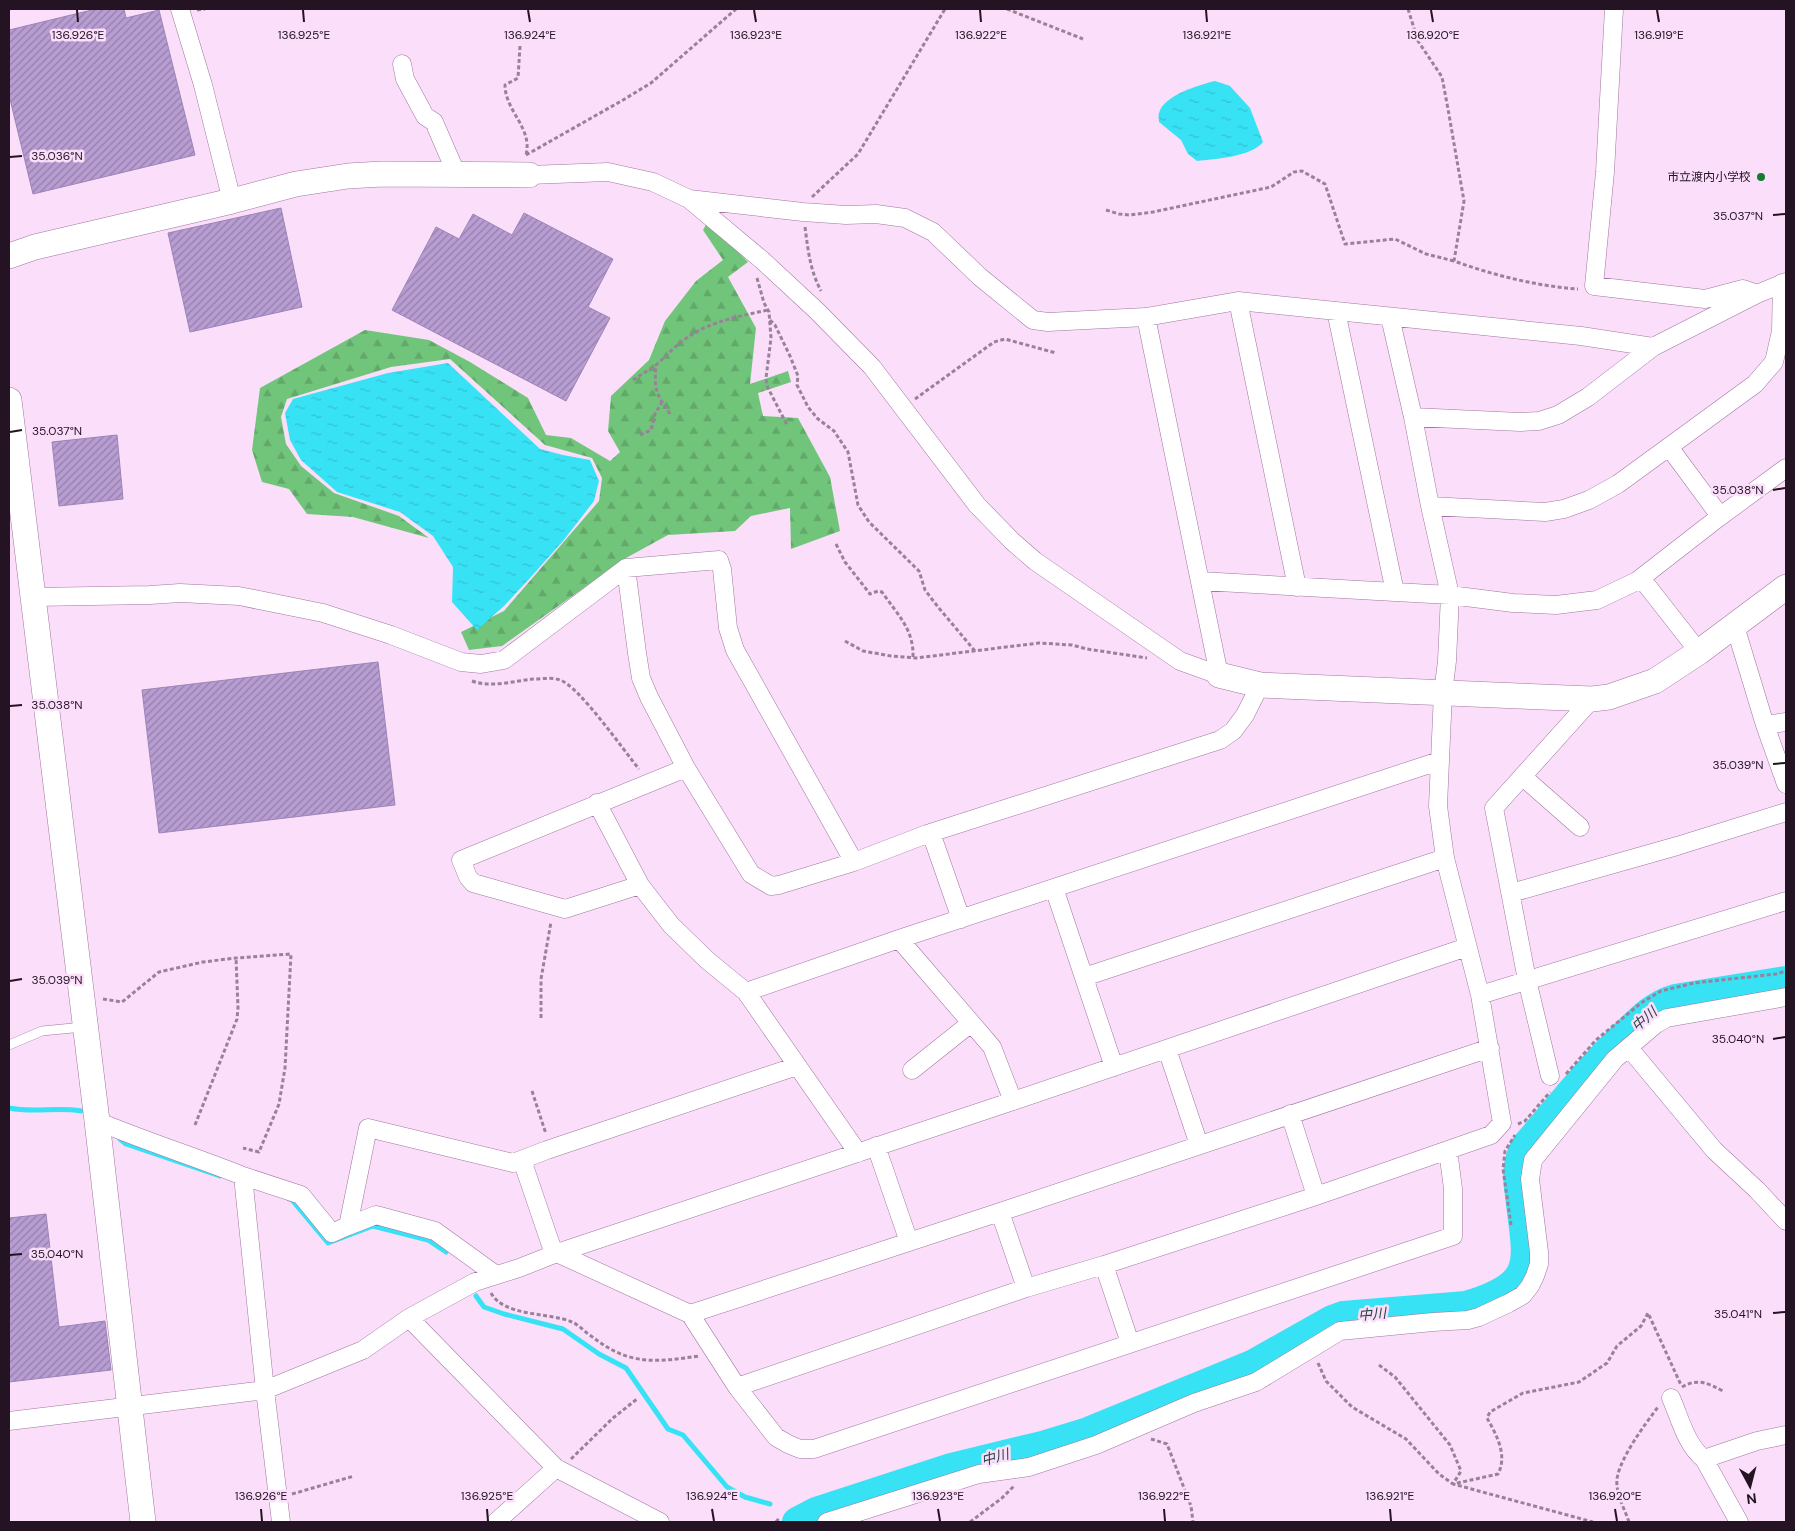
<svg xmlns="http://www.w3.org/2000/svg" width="1795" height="1531" font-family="'DM Sans','Noto Sans JP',sans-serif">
  <defs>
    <pattern id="forest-firs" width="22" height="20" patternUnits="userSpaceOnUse" patternTransform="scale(1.25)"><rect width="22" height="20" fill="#71c57b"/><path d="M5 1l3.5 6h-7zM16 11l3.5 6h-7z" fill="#62a86a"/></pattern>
    <pattern id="water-ripples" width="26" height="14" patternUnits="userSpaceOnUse" patternTransform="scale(1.25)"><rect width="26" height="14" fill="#38e2f5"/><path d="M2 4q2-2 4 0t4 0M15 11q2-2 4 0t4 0" fill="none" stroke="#31c1d2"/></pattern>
    <pattern id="building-hatch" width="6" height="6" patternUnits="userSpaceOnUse" patternTransform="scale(1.25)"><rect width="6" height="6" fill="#b79dd2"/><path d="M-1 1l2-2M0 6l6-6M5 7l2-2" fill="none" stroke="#947faa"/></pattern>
  </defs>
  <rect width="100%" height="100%" fill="#fbdefa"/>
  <!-- forest -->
  <path fill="url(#forest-firs)" d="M708 221 748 262 728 277 756 328 750 384 788 371 791 382 758 393 763 416 798 418 830 477 840 531 791 549 790 508 751 516 735 531 668 535 626 558 502 646 469 650 461 632 504 611 599 501 602 478 592 458 545 445 450 359 391 367 287 399 281 417 286 444 301 466 334 493 399 516 429 538 353 517 307 514 289 489 262 482 252 450 260 388 365 330 429 340 470 362 528 398 546 435 571 438 610 461 620 452 608 431 611 396 649 360 665 321 696 281 723 260 703 230Z"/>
  <!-- water -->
  <path fill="url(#water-ripples)" d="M1215 81 1230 86 1250 108 1263 142C1251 157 1215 159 1197 161L1188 154 1181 140 1159 122C1159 119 1158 116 1159 113 1164 95 1199 85 1215 81Z
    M448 363 540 449 563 455 590 460 599 481 594 501 563 541 530 578 504 606 477 630 452 602 453 567 433 536 400 512 337 492 301 460 290 440 285 413 293 399 388 373Z"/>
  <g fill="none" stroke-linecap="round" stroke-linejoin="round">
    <!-- stream -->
    <path stroke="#38e2f5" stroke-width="5" d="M9 1108C33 1113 56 1107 81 1111
      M120 1139 126 1144 220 1176
      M289 1199 292 1200 328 1243 373 1226 428 1240 446 1252
      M476 1296 484 1307 504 1314 563 1329 599 1354 626 1368 668 1429 683 1435 727 1487 745 1497 770 1504"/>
    <!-- river -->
    <path stroke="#38e2f5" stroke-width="30" d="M797 1522 816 1512 951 1468 1042 1446 1088 1432 1252 1365 1332 1320 1343 1316 1466 1306C1541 1284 1527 1261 1520 1195 1517 1177 1517 1164 1525 1147 1559 1108 1590 1067 1628 1032 1642 1018 1655 1005 1675 999L1786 981"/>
  </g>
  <!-- building -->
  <path fill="url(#building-hatch)" stroke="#9d84b7" d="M96 9H124L126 18 159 10 195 155 33 194 9 95V30Z
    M281 208 302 307 190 332 168 233Z
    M524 213 613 259 588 307 610 318 566 401 392 310 436 227 459 239 473 214 512 235Z
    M117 435 123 499 59 506 52 442Z
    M378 662 395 805 159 833 142 690Z
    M46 1214 59 1327 105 1321 111 1370 9 1382V1218Z"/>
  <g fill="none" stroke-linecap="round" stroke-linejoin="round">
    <defs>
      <path id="lane" d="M9 1045 42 1031 83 1027"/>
      <path id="street" d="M180 9 203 85 232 201
        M1614 9 1605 172 1594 286 1705 299 1743 289 1757 294
        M402 64 405 79 425 116 434 122 457 175
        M529 175 608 172 653 182 689 199 762 260 817 311 872 367 977 505 1012 541 1035 561 1180 661 1219 675 1146 317
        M689 199 803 212 846 215 876 214 905 218 933 232 980 277 1033 320 1048 322 1146 317 1238 301 1581 336 1653 347
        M1238 301 1297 587
        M1413 417 1520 422 1539 421 1558 415 1588 397 1653 347 1757 294 1786 282
        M1669 447 1720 516
        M1430 506 1545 512 1564 509 1589 500 1618 484 1755 384 1774 362 1781 331 1782 283
        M626 568 637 653 641 678 649 697 686 768 751 874 771 886 779 885 854 862 927 834 1220 740 1233 731 1245 715 1260 685
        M1641 578 1699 652
        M1200 581 1395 592 1336 311
        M1395 592 1450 595 1513 603 1556 605 1597 600 1637 581 1718 518 1786 468
        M34 597 150 595 180 593 239 596 323 613 391 635 461 662 481 664 504 660 626 568 719 560 722 569 728 628 735 650 854 862
        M1735 626 1765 725 1786 784
        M1765 725 1786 722
        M686 768 461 860 468 877 473 883 565 909 640 885 671 925 707 960 746 992 858 1153
        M1523 777 1580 827
        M597 803 640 885
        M931 833 961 919
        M1054 888 1114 1067
        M1511 893 1677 846 1786 812
        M899 939 992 1047 1013 1101
        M1084 977 1445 858
        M746 992 899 939 1439 761
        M1480 995 1786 901
        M1629 1048 1714 1150 1757 1190 1786 1221
        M1167 1049 1199 1145
        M912 1070 971 1023
        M1550 1076 1527 980 1494 808 1592 699
        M1290 1114 1316 1196
        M97 1121C145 1141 195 1157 243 1176L265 1390 281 1522
        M876 1146 909 1242
        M522 1160 554 1254
        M243 1176 301 1195 332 1233 348 1226
        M1000 1212 1026 1288
        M557 1253 690 1314 737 1387 776 1437 788 1444 800 1449H814L1453 1236V1189L1448 1150
        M1104 1265 1130 1343
        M496 1275 435 1231 376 1215 348 1226 368 1128 513 1163 547 1150 797 1066
        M690 1314 1000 1212 1490 1048
        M409 1318 556 1468 660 1522
        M737 1387 1026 1288 1104 1265 1316 1196 1491 1135 1502 1123 1480 995 1445 858 1438 806 1443 693 1447 661 1450 595 1430 506 1413 417 1390 317
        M1671 1398C1680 1418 1686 1445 1704 1459
        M9 1421 265 1390 363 1350 409 1318 475 1282 519 1268 557 1253 1013 1101 1467 947
        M496 1522 556 1468
        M827 1522 979 1474 1029 1467 1096 1445 1194 1403 1256 1382 1340 1331 1433 1322 1468 1320 1479 1317 1509 1303 1523 1295 1530 1286 1535 1276 1539 1264V1252L1530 1179 1533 1160 1615 1059 1656 1024 1667 1018 1786 997
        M1739 1522 1704 1459 1757 1441 1786 1435"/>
      <path id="secondary" d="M9 256 35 247 232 201 296 184 348 176 382 174 529 175
        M9 400 97 1121 143 1522
        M1219 675 1260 685 1519 696 1592 699 1609 697 1655 681 1699 652 1786 587"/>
    </defs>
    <!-- lane casing -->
    <use href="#lane" stroke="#a076a0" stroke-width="10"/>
    <!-- street casing -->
    <use href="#street" stroke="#a076a0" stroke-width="19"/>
    <!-- secondary casing -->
    <use href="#secondary" stroke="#a076a0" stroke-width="26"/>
    <!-- path -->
    <path stroke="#998298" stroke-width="3" stroke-dasharray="4 2.5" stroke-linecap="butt" d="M1007 9 1083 39
      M1408 9 1418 41 1442 77 1448 109 1464 201 1454 261C1493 275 1536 286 1578 289
      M197 10 205 9
      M520 46 518 78 505 85C505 111 533 128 526 155
      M526 155 623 100 651 83 736 9
      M812 197 858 154 945 9
      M1106 210 1119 214 1130 215 1153 212 1271 187 1294 172 1302 171 1325 184 1345 244 1395 239 1426 254 1454 261
      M805 227C808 250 810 270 821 291
      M757 278 764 303 769 312 771 338 766 378 767 386 787 425
      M770 320 775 325 790 356 798 376 797 385 808 407 818 419 834 431 848 452 858 505 869 522 919 571 925 590 938 607 975 651
      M633 380 656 365
      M915 399 994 342 1005 339 1056 353
      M670 414C656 393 654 391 656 365 666 356 676 345 688 337 712 321 740 316 768 310
      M640 435 651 430 655 414 662 402
      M836 544 845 562 870 594 878 591 882 592C897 614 914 629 913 657
      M845 641 863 651 891 656 916 658 1039 643 1072 645 1087 649 1147 658
      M472 681C491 688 514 681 533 679 542 679 552 677 560 680 579 686 624 751 639 769
      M103 999 122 1002 159 972 203 962 236 958 291 954 285 1068 279 1104 259 1152 243 1148
      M541 1018V979L551 922
      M1566 1074 1596 1040 1641 1003 1661 991 1694 983 1776 974 1786 971
      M532 1091 546 1134
      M1518 1124 1525 1121 1550 1092
      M195 1125 237 1019 238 1008 236 958
      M1511 1225 1503 1169 1505 1151 1515 1135
      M491 1293C504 1317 549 1312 572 1322 577 1324 582 1329 587 1333 602 1344 615 1354 634 1358 655 1363 677 1359 699 1356
      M1318 1363 1326 1381 1352 1407 1406 1439 1439 1474 1453 1484 1498 1474C1508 1455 1496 1434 1487 1418L1490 1412 1523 1393 1579 1382 1607 1363 1617 1346 1641 1326 1648 1313 1681 1385
      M1379 1365 1395 1377 1450 1445 1461 1471 1453 1484 1593 1522
      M1682 1387C1697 1378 1708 1383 1723 1391
      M1151 1439 1167 1444 1191 1506 1193 1522
      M571 1459 613 1418 637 1399
      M292 1494 354 1476
      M776 1522 780 1517
      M970 1522 1002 1498 1015 1485
      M1629 1522C1625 1510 1618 1498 1617 1485 1614 1465 1646 1423 1658 1407"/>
    <!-- lane -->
    <use href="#lane" stroke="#fff" stroke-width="9"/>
    <!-- street -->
    <use href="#street" stroke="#fff" stroke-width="18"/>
    <!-- secondary -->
    <use href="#secondary" stroke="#fff" stroke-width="25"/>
  </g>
  <!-- ticks -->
  <path fill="none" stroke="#231323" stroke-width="2" d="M77 10 78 22M303 10 304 22M528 10 530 22M754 10 756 22M980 10 981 22M1206 10 1207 22M1431 10 1433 22M1657 10 1659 22M10 157 22 156M1773 215 1785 214M10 432 22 430M1773 490 1785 488M10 706 22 705M1773 764 1785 763M10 981 22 979M1773 1039 1785 1037M10 1255 22 1254M1773 1313 1785 1312M261 1509 262 1521M487 1509 488 1521M712 1509 714 1521M938 1509 940 1521M1164 1509 1165 1521M1390 1509 1391 1521M1615 1509 1617 1521"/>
  <!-- markers -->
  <circle fill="#157b2e" stroke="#fbdefa" stroke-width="2" cx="1761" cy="177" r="5"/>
  <g text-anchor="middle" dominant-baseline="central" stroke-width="5" stroke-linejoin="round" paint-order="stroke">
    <!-- poi labels -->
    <g font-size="12" fill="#231323" stroke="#fbdefa" text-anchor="end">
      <text x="1751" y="177">市立渡内小学校</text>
    </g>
    <!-- water labels -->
    <g font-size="14" font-style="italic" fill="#294447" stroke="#fbdefa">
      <text transform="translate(1644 1019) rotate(-41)">中川</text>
      <text transform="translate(1372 1314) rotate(-5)">中川</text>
      <text transform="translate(995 1457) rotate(-15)">中川</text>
    </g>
  </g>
  <g font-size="12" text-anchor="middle" fill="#231323" stroke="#fbdefa" stroke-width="5" stroke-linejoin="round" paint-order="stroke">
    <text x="78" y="39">136.926°E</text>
    <text x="304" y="39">136.925°E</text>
    <text x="530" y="39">136.924°E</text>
    <text x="756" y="39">136.923°E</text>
    <text x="981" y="39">136.922°E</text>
    <text x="1207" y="39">136.921°E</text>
    <text x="1433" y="39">136.920°E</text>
    <text x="1659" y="39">136.919°E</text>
    <text x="57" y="160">35.036°N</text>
    <text x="1738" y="220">35.037°N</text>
    <text x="57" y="435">35.037°N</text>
    <text x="1738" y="494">35.038°N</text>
    <text x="57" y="709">35.038°N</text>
    <text x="1738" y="769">35.039°N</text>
    <text x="57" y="984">35.039°N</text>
    <text x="1738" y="1043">35.040°N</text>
    <text x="57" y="1258">35.040°N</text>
    <text x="1738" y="1318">35.041°N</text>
    <text x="261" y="1500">136.926°E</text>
    <text x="487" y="1500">136.925°E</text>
    <text x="712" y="1500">136.924°E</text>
    <text x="938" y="1500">136.923°E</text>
    <text x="1164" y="1500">136.922°E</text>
    <text x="1390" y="1500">136.921°E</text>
    <text x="1615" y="1500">136.920°E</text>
  </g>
  <!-- border -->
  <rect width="1795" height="1531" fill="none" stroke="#231323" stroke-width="20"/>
  <!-- north arrow -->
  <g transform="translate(1750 1486) rotate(173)" stroke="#fbdefa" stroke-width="4" paint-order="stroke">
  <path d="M0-4L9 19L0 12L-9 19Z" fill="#231323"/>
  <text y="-8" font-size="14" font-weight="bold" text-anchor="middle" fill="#231323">N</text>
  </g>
</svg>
